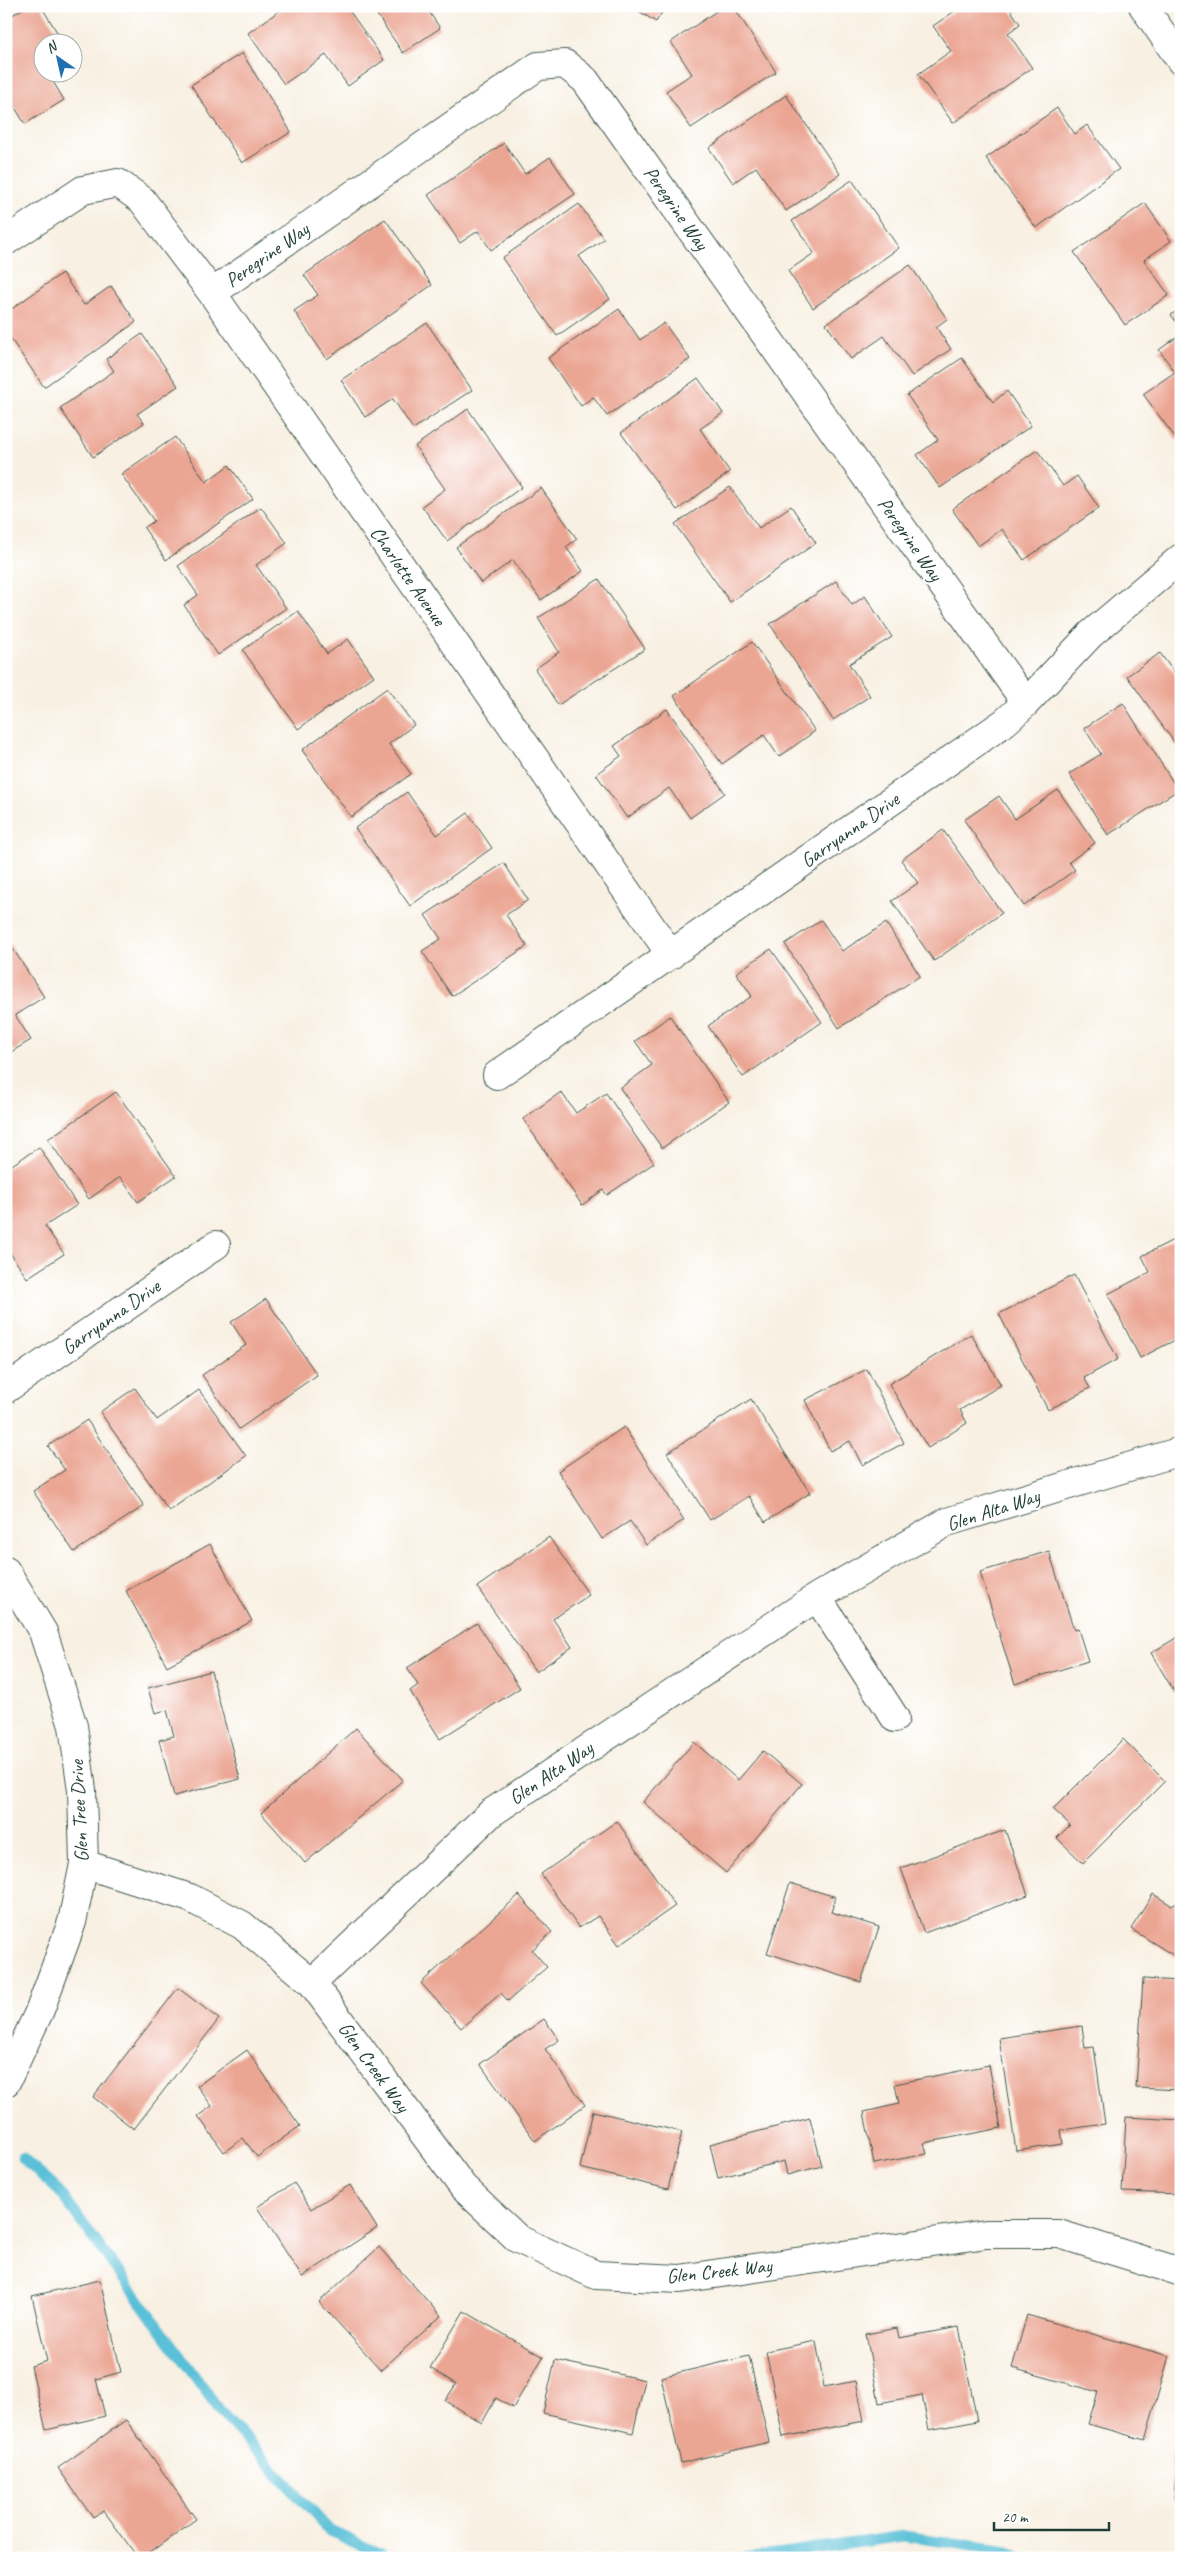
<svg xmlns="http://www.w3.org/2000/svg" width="1187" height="2564" font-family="Caveat,sans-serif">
  <rect width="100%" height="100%" fill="#fff"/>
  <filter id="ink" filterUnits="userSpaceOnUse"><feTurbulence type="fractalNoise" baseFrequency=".02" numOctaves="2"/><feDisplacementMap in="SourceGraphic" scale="10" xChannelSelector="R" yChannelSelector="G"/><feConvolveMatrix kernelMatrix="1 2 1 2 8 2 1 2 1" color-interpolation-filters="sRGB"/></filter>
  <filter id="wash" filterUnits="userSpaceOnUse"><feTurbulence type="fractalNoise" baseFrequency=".0096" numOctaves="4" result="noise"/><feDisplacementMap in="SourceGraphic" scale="20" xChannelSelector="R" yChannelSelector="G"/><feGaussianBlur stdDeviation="1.12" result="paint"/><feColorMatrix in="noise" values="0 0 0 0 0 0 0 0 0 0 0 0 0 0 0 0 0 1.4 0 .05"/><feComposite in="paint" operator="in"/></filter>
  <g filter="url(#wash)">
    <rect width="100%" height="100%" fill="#f8f0e2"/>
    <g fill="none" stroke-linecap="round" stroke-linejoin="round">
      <!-- stream -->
      <path stroke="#5ac0d8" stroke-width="11" d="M22 2158 59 2191 221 2412 330 2531 390 2558
        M746 2558 904 2536 1009 2551 1019 2558"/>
    </g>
    <g id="blocks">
      <!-- building -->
      <path fill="#eba593" d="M27 6H41L63 42H42V72H60L51 78 64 100 25 124 6 93V19Z
        M286 6H346L384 60 348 86 326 55 284 84 248 33Z
        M371 6H425L440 28 403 53Z
        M631 6H666L656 22Z
        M724 6H733L776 72 691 128 666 91 692 74 671 42Z
        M962 6H1008L1020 24 1008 33 1032 68 953 123 918 74 951 51 933 26Z
        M242 53 291 132 242 163 191 85Z
        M786 95 840 174 786 211 756 167 733 183 709 148Z
        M1057 108 1075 134 1087 125 1119 169 1036 228 986 158Z
        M504 143 525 174 550 157 575 194 491 250 478 231 460 243 428 195Z
        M852 180 899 248 813 308 788 271 814 253 792 221Z
        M1145 203 1171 241 1144 260 1169 295 1125 325 1074 252Z
        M579 204 604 239 579 256 610 299 557 336 502 258Z
        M385 219 432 285 327 359 294 311 318 295 304 275Z
        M910 265 947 319 936 327 951 349 912 376 884 336 851 359 826 324Z
        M62 273 84 305 111 286 136 322 44 387 6 332V313Z
        M1181 308V328L1171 315Z
        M619 309 640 340 664 323 690 359 607 416 593 397 581 406 548 358Z
        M427 323 472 390 413 429 393 399 365 417 341 380Z
        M142 334 178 386 137 414 144 423 93 457 60 408 114 371 106 359Z
        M1181 334V437L1177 440 1143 394 1175 372 1159 350Z
        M962 358 993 402 1007 391 1031 426 940 488 917 455 938 440 907 395Z
        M698 378 723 413 700 429 730 472 677 510 621 433Z
        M468 409 522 487 447 541 422 506 445 489 415 446Z
        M175 437 206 482 229 465 253 499 166 560 144 528 154 521 121 474Z
        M1037 450 1063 486 1077 476 1099 508 1024 560 1002 529 978 546 952 509Z
        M730 487 759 528 791 506 816 543 730 602 675 524Z
        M541 488 577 539 566 547 583 571 541 600 513 560 481 583 456 547Z
        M261 507 287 543 256 565 286 608 218 655 184 605 198 595 178 566Z
        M599 579 645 649 558 705 535 669 559 652 538 618Z
        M836 581 852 605 865 596 892 637 849 664 870 696 833 720 770 624Z
        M298 611 327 654 348 639 374 676 298 729 243 650Z
        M752 642 815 731 779 757 764 735 722 764 674 696Z
        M1160 653 1181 682V752L1127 676Z
        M387 688 414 725 389 744 411 774 351 817 302 750Z
        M1123 703 1178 790 1108 835 1069 774 1101 754 1084 728Z
        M667 709 725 793 690 818 669 788 627 818 596 774 621 756 614 746Z
        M1058 790 1095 843 1069 862 1075 870 1024 906 964 820 999 796 1015 819Z
        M407 792 437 835 468 813 492 848 410 906 355 828Z
        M943 830 1002 913 934 961 892 901 918 883 901 860Z
        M504 863 528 900 506 915 527 946 452 996 422 951 441 939 425 915Z
        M821 920 842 951 886 923 920 976 839 1028 785 944Z
        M6 938 44 997 15 1015 31 1040 6 1055Z
        M771 949 822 1022 743 1077 708 1026 752 996 736 973Z
        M670 1016 729 1102 662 1148 620 1088 652 1065 635 1041Z
        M116 1092 176 1176 138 1202 120 1177 89 1199 48 1139Z
        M561 1092 576 1113 606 1093 654 1163 607 1195 603 1190 582 1205 523 1119Z
        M39 1147 77 1205 45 1226 64 1254 27 1278 6 1247V1169Z
        M1181 1236V1337L1140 1358 1108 1294 1150 1272 1142 1256Z
        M1074 1275 1118 1359 1084 1378 1090 1388 1048 1410 999 1314Z
        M266 1299 317 1375 239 1429 202 1375 246 1345 231 1322Z
        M971 1334 1001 1385 960 1410 967 1423 928 1448 889 1384Z
        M867 1369 904 1443 862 1465 850 1441 830 1451 805 1400Z
        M135 1388 157 1420 199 1390 246 1456 169 1511 100 1412Z
        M751 1399 810 1493 765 1522 749 1496 710 1520 667 1453Z
        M87 1420 144 1506 74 1552 33 1491 65 1470 48 1446Z
        M624 1427 684 1520 646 1545 630 1521 602 1539 558 1471Z
        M549 1537 589 1595 553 1619 572 1647 536 1672 477 1587Z
        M210 1544 252 1621 167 1666 126 1591Z
        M1049 1551 1074 1630 1078 1629 1088 1661 1015 1684 980 1572Z
        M477 1623 520 1688 440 1739 410 1691 418 1685 407 1668Z
        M1181 1635V1703L1151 1653Z
        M211 1671 240 1779 174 1796 159 1740 174 1736 167 1710 155 1713 148 1688Z
        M356 1728 403 1780 305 1863 261 1813Z
        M1123 1739 1165 1781 1083 1863 1057 1838 1070 1825 1053 1809Z
        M694 1742 738 1780 763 1751 802 1784 726 1873 643 1802Z
        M617 1821 675 1906 619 1945 598 1916 579 1928 541 1874Z
        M1005 1830 1028 1895 924 1933 901 1868Z
        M790 1883 836 1897 831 1912 879 1927 861 1982 767 1953Z
        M1153 1894 1171 1905 1181 1900V1960L1131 1929Z
        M519 1895 552 1932 532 1950 547 1967 508 2001 501 1993 461 2028 421 1983Z
        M1143 1979 1181 1981V2090L1136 2088Z
        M178 1988 219 2019 134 2129 93 2097Z
        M544 2019 559 2040 545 2049 585 2105 535 2141 480 2064Z
        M1082 2026 1085 2048 1094 2047 1105 2124 1061 2130 1063 2144 1016 2151 999 2038Z
        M247 2050 300 2126 257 2157 243 2138 224 2152 198 2116 212 2106 197 2086Z
        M989 2065 1001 2128 924 2143 927 2154 874 2164 864 2112 899 2104 895 2084Z
        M593 2111 682 2132 668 2189 580 2168Z
        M1126 2117 1181 2120V2194L1122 2192Z
        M810 2118 822 2166 787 2175 784 2161 718 2178 710 2144Z
        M294 2183 311 2209 350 2185 377 2228 302 2277 257 2207Z
        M379 2247 441 2316 381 2370 319 2302Z
        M100 2280 121 2372 96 2379 105 2416 46 2430 31 2366 47 2361 32 2296Z
        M464 2311 543 2357 513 2408 496 2398 482 2423 445 2401 456 2384 430 2368Z
        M1027 2315 1169 2356 1145 2440 1088 2424 1098 2392 1012 2368Z
        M959 2327 977 2421 929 2430 922 2395 879 2403 866 2334 897 2328 899 2338Z
        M816 2341 824 2387 856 2381 864 2421 783 2437 766 2351Z
        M749 2356 769 2442 681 2463 661 2377Z
        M555 2360 645 2380 633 2433 543 2413Z
        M126 2420 196 2519 142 2558H138L104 2511 93 2518 58 2468Z
        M1179 2424H1181V2500L1174 2499Z"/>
    </g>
  </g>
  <g filter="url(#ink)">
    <use href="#blocks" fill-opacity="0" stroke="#40584e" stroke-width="1"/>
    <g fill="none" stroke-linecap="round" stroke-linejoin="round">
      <defs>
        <path id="street" d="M6 241 83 190 118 183 142 200 212 293 671 955
          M212 293 538 66 565 64 585 80 1026 703
          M497 1075 1005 722 1026 703 1091 634 1181 558
          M6 1389 216 1245
          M6 1571 43 1632 73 1726 82 1790 84 1864 72 1922 40 2010 6 2082
          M817 1597 895 1718
          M84 1864 190 1898 242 1925 312 1983 463 2187 518 2239 596 2275 680 2279 986 2234H1059L1181 2272
          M312 1983 491 1813 817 1597 947 1522 1181 1451"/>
        <path id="secondary" d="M1143 6 1181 61"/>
      </defs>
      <!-- street casing -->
      <use href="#street" stroke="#40584e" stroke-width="30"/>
      <!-- secondary casing -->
      <use href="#secondary" stroke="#40584e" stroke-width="30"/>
      <!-- street -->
      <use href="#street" stroke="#fff" stroke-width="28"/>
      <!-- secondary -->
      <use href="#secondary" stroke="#fff" stroke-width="28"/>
    </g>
  </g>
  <g text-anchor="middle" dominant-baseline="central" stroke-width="4.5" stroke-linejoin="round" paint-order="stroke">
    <!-- street labels -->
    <g font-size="20" fill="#1f3d34" stroke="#fff">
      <text transform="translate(676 208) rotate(55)">Peregrine Way</text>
      <text transform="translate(267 255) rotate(-35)">Peregrine Way</text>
      <text transform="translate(910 539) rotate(55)">Peregrine Way</text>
      <text transform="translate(408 576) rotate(55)">Charlotte Avenue</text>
      <text transform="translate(850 830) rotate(-35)">Garryanna Drive</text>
      <text transform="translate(111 1317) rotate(-35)">Garryanna Drive</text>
      <text transform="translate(993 1510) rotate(-18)">Glen Alta Way</text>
      <text transform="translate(551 1773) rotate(-34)">Glen Alta Way</text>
      <text transform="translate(79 1811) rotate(-93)">Glen Tree Drive</text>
      <text transform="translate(374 2067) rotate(54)">Glen Creek Way</text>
      <text transform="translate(719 2271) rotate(-6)">Glen Creek Way</text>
    </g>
  </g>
  <!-- margin -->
  <rect width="1187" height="2564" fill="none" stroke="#fff" stroke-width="25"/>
  <!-- north arrow -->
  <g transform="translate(58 58) rotate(326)"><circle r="24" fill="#ffffff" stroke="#a5b1ae"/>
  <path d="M0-4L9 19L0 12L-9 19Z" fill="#1f6fb2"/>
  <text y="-8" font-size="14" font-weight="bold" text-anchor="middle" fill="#1f3d34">N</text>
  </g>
  <!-- scale -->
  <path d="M994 2522v8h115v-8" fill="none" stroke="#1f3d34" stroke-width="2.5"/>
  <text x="1002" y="2522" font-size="15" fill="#1f3d34" stroke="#ffffff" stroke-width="4" paint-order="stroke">20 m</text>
</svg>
